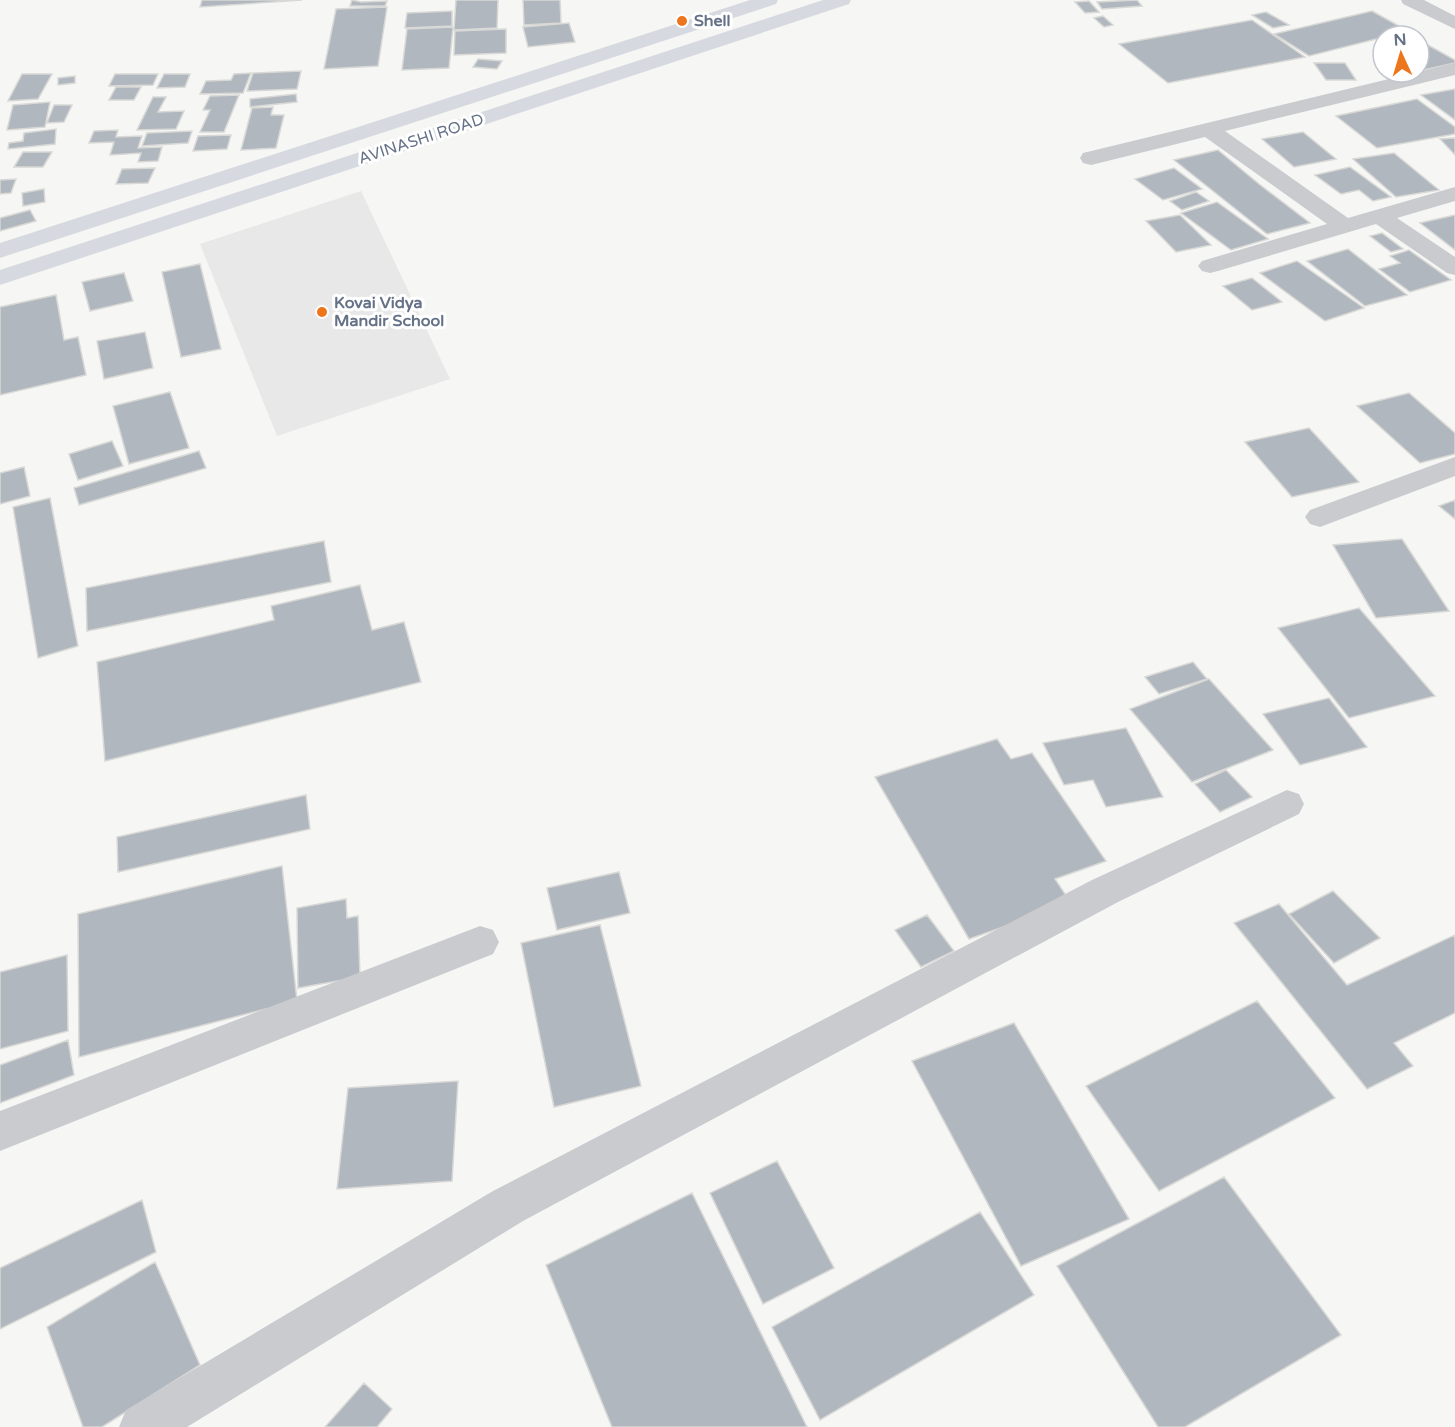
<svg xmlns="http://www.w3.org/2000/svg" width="1455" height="1427" font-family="'Varela Round',sans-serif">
  <rect width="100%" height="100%" fill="#f6f7f4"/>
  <!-- built -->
  <path fill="#e7e8e7" d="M361 191 450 379 277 436 200 244Z"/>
  <!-- building -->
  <path fill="#b1b7be" stroke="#d8d9d6" stroke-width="1.5" d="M202 0H302L200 7Z
    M352 0 361 2 387 1 385 6H350Z
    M456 0H498L497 28 454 30Z
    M523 0H560L561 23 524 25Z
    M1137 0 1142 6 1102 9 1097 2Z
    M1089 1 1099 12 1085 13 1075 2Z
    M387 7 378 66 324 69 336 9Z
    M452 11V26L405 28 407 13Z
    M1372 11 1408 31 1309 56 1274 34Z
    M1266 12 1289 25 1273 28 1252 15Z
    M1103 16 1113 25 1104 27 1094 18Z
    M1252 20 1305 57 1168 83 1119 44Z
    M569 23 575 42 528 47 523 27Z
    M453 27 449 68 402 70 407 29Z
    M506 29V53L454 55 455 31Z
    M1419 40 1455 60V63L1419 71Z
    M478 59 502 61 497 69 473 67Z
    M1314 63H1345L1356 80H1326Z
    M301 71 297 89 247 91 253 73Z
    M251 73 243 93 200 94 206 81 231 80 234 74Z
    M22 74H52L38 99 8 101Z
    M115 74H158L153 85 109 86Z
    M164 74H190L185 87 157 88Z
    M75 76V83L58 85V78Z
    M116 87H141L134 100H109Z
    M1455 89V120L1421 95Z
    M296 94 297 102 250 107V99Z
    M239 95 224 132H200L210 110H203L210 96Z
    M153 97H166L158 112 184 111 176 129 137 130Z
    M1417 99 1455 127V134L1377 148 1336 116Z
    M50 102 45 127 7 130 13 105Z
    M54 105H72L64 122 47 123Z
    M273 107 271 115H284L276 148 241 150 252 108Z
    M56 129 55 144 8 149 9 143 23 141 24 133Z
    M118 130 116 137 142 136 138 148 162 147 158 161 138 162 141 153 110 155 114 142 89 143 94 131Z
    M192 131 188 143 142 146 147 133Z
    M1303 132 1336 159 1294 167 1262 139Z
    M231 135 227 149 193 151 198 136Z
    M1455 138V155L1440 139Z
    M1218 150 1259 184 1310 223 1267 234 1174 160Z
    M23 152H52L43 167H14Z
    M1394 153 1439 190 1396 197 1353 159Z
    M1350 167 1391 197 1373 201 1359 190 1341 194 1315 175Z
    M155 168 148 183 116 184 122 169Z
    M1174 168 1202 189 1163 200 1135 179Z
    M16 179 11 193 0 194V180Z
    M44 189 45 202 23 206 22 193Z
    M1196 192 1209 201 1182 210 1170 201Z
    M1217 202 1268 239 1231 250 1181 213Z
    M30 210 36 221 0 231V218Z
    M1180 215 1211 245 1176 252 1146 221Z
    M1455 215V250L1420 223Z
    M1382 233 1403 249 1391 252 1370 236Z
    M1348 249 1407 295 1365 306 1307 261Z
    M1409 250 1451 280 1410 292 1379 269 1400 263 1390 256Z
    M1297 261 1364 308 1325 321 1260 273Z
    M200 264 221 349 181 357 162 272Z
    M124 273 133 301 90 311 82 282Z
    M1252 278 1282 302 1252 310 1223 286Z
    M56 295 64 340 78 337 86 375 0 395V307Z
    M145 332 153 368 104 379 97 341Z
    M170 392 189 448 129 464 113 406Z
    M1409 393 1455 433V454L1420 463 1357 406Z
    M1309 428 1359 482 1292 497 1245 442Z
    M112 441 123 466 78 480 69 454Z
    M199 451 206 468 79 505 74 488Z
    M24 467 30 496 0 504V473Z
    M50 498 78 646 38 658 13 507Z
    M1455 500V519L1439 506Z
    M1402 539 1449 611 1376 618 1333 545Z
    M324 541 331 582 87 631 86 588Z
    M360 585 372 630 404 622 421 682 105 761 97 662 274 620 271 606Z
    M1359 608 1435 696 1349 718 1278 628Z
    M1193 662 1207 679 1159 694 1145 677Z
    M1209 679 1273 750 1192 782 1130 709Z
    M1329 698 1367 747 1300 765 1263 714Z
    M1126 728 1163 797 1106 807 1093 780 1064 785 1043 743Z
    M997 739 1011 759 1032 753 1106 861 1055 879 1071 903 969 939 875 777Z
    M1226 770 1252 797 1220 812 1195 784Z
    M306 795 310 829 118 872 117 837Z
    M282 866 297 1001 79 1057 78 914Z
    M619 872 630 913 557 930 547 888Z
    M1333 891 1380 938 1334 963 1289 914Z
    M346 899 347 918 358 916 360 977 298 988 297 908Z
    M1279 904 1347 985 1455 935V1013L1394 1043 1413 1066 1367 1089 1234 923Z
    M927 915 954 951 921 967 895 930Z
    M600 925 641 1086 554 1107 521 943Z
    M67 955 68 1031 0 1049V972Z
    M1257 1001 1335 1098 1159 1191 1086 1086Z
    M1014 1023 1129 1219 1021 1266 912 1061Z
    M68 1040 74 1075 0 1103V1065Z
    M458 1081 452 1181 337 1189 348 1088Z
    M777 1161 834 1268 763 1304 710 1193Z
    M1224 1177 1341 1335 1185 1427H1158L1057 1266Z
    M692 1193 807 1427H612L546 1265Z
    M142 1200 156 1252 0 1329V1268Z
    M980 1212 1034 1295 820 1420 772 1327Z
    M155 1262 200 1365 102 1427H83L47 1327Z
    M364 1383 392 1409 377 1427H325Z"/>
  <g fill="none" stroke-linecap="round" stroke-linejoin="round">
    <!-- minor -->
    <path fill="#c9cbcf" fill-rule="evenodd" d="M1401 0H1424L1455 16V29L1403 4Z
      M1455 63V75L1225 131 1348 218 1455 187V201L1397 218 1455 257V275L1447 273 1376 224 1218 271 1210 273 1202 271 1198 266 1202 261 1327 224 1205 137 1091 165 1083 163 1080 158 1083 153Z
      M1455 457V476L1320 527 1310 524 1305 517 1310 510Z
      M1287 790 1299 794 1304 804 1299 814 1118 902 523 1221 187 1427H119L126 1410 493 1191 1092 880Z
      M480 926 493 930 499 942 493 954 0 1151V1111Z"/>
    <!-- primary -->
    <path fill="#d6d9df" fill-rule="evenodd" d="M750 0H778L776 4 0 258V243Z
      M823 0H851L849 4 0 285V270Z"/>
  </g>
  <!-- markers -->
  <g fill="#ed761d" stroke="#fff" stroke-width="2">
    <circle cx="682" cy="21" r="6"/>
    <circle cx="322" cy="312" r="6"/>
  </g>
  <g text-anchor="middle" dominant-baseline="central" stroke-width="6" stroke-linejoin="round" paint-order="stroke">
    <!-- far-poi labels -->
    <g font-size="16" font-weight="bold" fill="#647187" stroke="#fff" text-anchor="start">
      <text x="694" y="21">Shell</text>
      <text x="334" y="303">Kovai Vidya<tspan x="334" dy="18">Mandir School</tspan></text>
    </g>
    <!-- far-street labels -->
    <g font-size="16" fill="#647187" stroke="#fff">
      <text transform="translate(421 139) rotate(-18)">AVINASHI ROAD</text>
    </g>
  </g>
  <!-- north arrow -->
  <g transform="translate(1401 54) rotate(356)"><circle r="28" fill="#ffffff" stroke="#c1c6cf" stroke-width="1.5"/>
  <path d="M0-4.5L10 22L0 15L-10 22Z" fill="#ed761d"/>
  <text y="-9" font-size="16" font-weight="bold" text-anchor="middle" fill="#647187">N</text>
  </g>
</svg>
